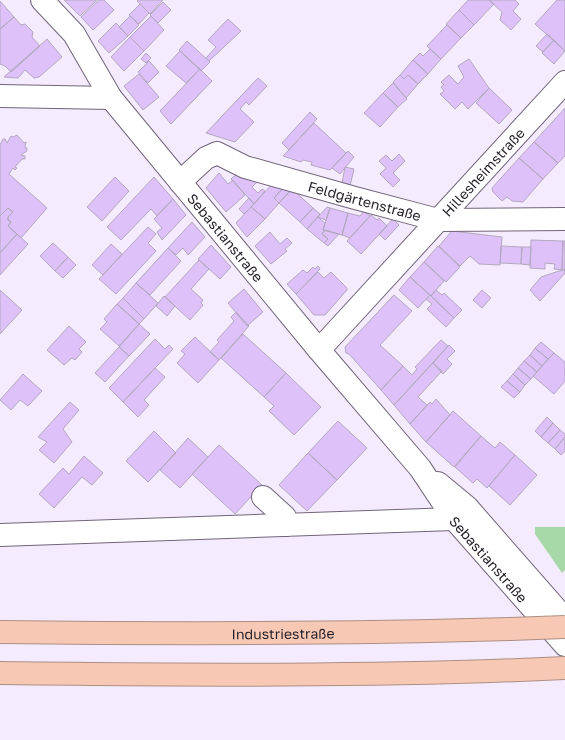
<svg xmlns="http://www.w3.org/2000/svg" width="565" height="740" font-family="'Golos Text',sans-serif">
  <rect width="100%" height="100%" fill="#f5ebfe"/>
  <!-- green -->
  <path fill="#a7d8a8" d="M535 527H565V570L562 573 535 534Z"/>
  <!-- building -->
  <path fill="#dfc1fa" stroke="#b3a8be" d="M64 0H97L80 16Z
    M99 0H104L114 10 93 30 81 17Z
    M138 0H163L150 14 137 1Z
    M468 0H489L494 4 474 25 459 10Z
    M489 0H515L519 4 513 11 521 19 511 30 500 20 502 12Z
    M557 0H565V51L535 24Z
    M0 1 14 17 0 29Z
    M163 2 171 10 158 23 150 15Z
    M140 4 149 13 139 24 129 15Z
    M459 10 474 25 461 38 446 24Z
    M130 16 139 25 128 36 119 27Z
    M151 16 164 30 144 51 130 37Z
    M14 17 21 25 25 24 33 32 32 37 40 46 11 72 5 66 0 64V29Z
    M228 19 241 31 209 61 206 58 216 47 208 40Z
    M116 23 128 36 109 53 98 41Z
    M447 25 461 38 441 59 427 46Z
    M547 34 554 40 543 52 536 46Z
    M130 37 144 51 124 71 111 57Z
    M47 39 62 57 39 77 34 78 25 70 18 78 4 77Z
    M554 40 565 51 554 64 542 53Z
    M187 41 210 62 201 71 179 50Z
    M430 49 441 59 428 74 413 60 420 53 423 56Z
    M180 51 200 69 186 83 166 66Z
    M146 53 151 58 146 63 141 59Z
    M469 59 489 88 468 109 462 102 455 109 440 94 444 91 441 87 444 85 441 82 449 75 458 84 464 77 458 66Z
    M413 60 428 74 418 84 408 75 404 79 400 75Z
    M149 61 159 72 148 83 138 72Z
    M200 69 212 81 171 124 160 111Z
    M139 74 159 97 143 110 124 86Z
    M400 75 404 79 408 75 418 84 406 98 393 82Z
    M258 78 267 86 249 105 246 102 240 109 254 122 235 142 206 133Z
    M393 83 407 99 398 107 383 93Z
    M489 88 512 110 499 124 476 103Z
    M383 93 398 107 380 127 364 113Z
    M565 108V156L558 163 534 142Z
    M310 112 317 119 289 150 282 143Z
    M314 123 346 153 330 170 311 165 312 162 303 160 301 162 283 156Z
    M17 135 24 143 26 142 25 148H27V151L21 155 25 156V159H22L15 167 17 168 15 170 13 168 9 174 47 208 21 238 8 226 11 222 8 220V217L13 212 8 208 0 216V145L3 139H5L7 143 11 136 13 137Z
    M534 142 558 163 543 179 519 158Z
    M348 151 354 157 340 174 332 168Z
    M399 154 405 161 393 173 400 180 393 187 380 174 386 168 379 161 386 155 392 161Z
    M519 158 543 179 523 202 512 201 507 197 502 201 493 192 492 188Z
    M345 167 354 169 350 186 342 184Z
    M240 171 260 179 252 187 258 193 262 189 265 191 254 204 231 179Z
    M219 173 228 184 233 180 245 195 226 212 206 188Z
    M115 177 129 191 102 221 87 207Z
    M154 177 173 199 157 216 151 209 121 240 107 227Z
    M274 182 285 186 274 198 279 203 265 219 251 207Z
    M285 186 292 189 279 203 274 198Z
    M292 189 313 208 300 222 279 203Z
    M249 198 254 204 244 214 239 209Z
    M173 199 186 215 162 240 157 232 162 228 154 219Z
    M251 207 265 219 247 237 236 223Z
    M327 207 330 208 326 220 320 218 318 217Z
    M8 208 13 212 8 217V220L11 222 8 226 17 234 0 253V216Z
    M313 208 320 214 307 229 300 222Z
    M330 208 348 213 342 235 323 230Z
    M364 211 370 216 350 238 342 235 348 213 360 216Z
    M371 215 377 220 379 218 387 226 361 254 347 241Z
    M318 217 325 223 323 230H325L322 234 328 239 324 243 307 229Z
    M393 219 399 225 385 240 379 234Z
    M192 222 205 237 188 255 183 248 176 255 168 248Z
    M148 227 156 234 148 243 156 251 116 294 99 279Z
    M325 230 339 234 328 246 324 243 328 239 322 234Z
    M452 231 502 237 500 265 479 264 470 256 460 266 439 246Z
    M270 232 280 244 287 238 292 243 285 249 287 251 271 264 255 246Z
    M17 234 28 244 0 275V253Z
    M531 240 563 241 562 270 554 269 555 264 545 263V269L530 268Z
    M563 241H565V270H562Z
    M53 243 68 257 55 271 40 256Z
    M111 244 122 254 103 275 92 265Z
    M211 245 231 267 220 279 198 259Z
    M438 246 460 267 446 282 424 262Z
    M501 246 522 247 521 264 500 263Z
    M522 247H531L530 265 521 264Z
    M168 248 181 261 150 295 136 283Z
    M68 257 76 265 63 278 55 271Z
    M199 260 209 269 191 289 203 300 201 303 203 305 190 320 165 297Z
    M424 262 444 281 431 296 410 277Z
    M318 266 320 269 296 294 287 284 303 270 307 273 313 267 315 269Z
    M562 270H565V273L540 301 530 290 541 277Z
    M318 272 324 278 331 272 347 288V290L325 315H314L296 294Z
    M410 277 430 295 418 308 399 290Z
    M136 283 158 303 144 319 123 298Z
    M244 289 263 312 247 326 228 303Z
    M0 290 22 310 0 334Z
    M436 290 442 295 444 293 462 310 454 318 431 296Z
    M482 290 491 298 482 308 473 300Z
    M394 295 412 311 380 345 403 366 381 390 349 354 346 353 345 347Z
    M430 295 454 318 446 327 427 309 432 304 426 299Z
    M164 296 175 306 167 316 156 306Z
    M123 298 144 319 139 324 117 304Z
    M117 304 139 324 119 346 100 329 107 322 104 319Z
    M236 312 249 326 219 360 210 352 219 342 217 340 234 321 231 317Z
    M139 324 150 334 129 356 119 347Z
    M69 326 86 342 79 349 82 352 75 360 72 358 64 365 47 350Z
    M243 334 286 373 264 397 221 358Z
    M195 337 219 360 198 383 177 363 185 354 181 351Z
    M155 339 165 349 169 345 173 349 123 402 109 388Z
    M441 340 448 346 394 405 381 390 403 366 412 375 417 369 415 367Z
    M541 342 554 353 548 359 535 348Z
    M449 345 455 351 447 359 452 364 443 374 433 363Z
    M119 347 129 356 105 382 95 373Z
    M535 348 548 359 542 366 530 355Z
    M554 353 565 362V381L554 394 533 376Z
    M530 355 542 366 537 372 524 361Z
    M524 361 537 372 531 379 518 368Z
    M433 363 442 371 418 397 427 405 410 424 394 405Z
    M155 368 165 377 144 400 149 405 138 417 123 402Z
    M518 368 531 379 525 385 513 374Z
    M286 373 321 407 294 435 269 411 274 406 264 397Z
    M23 374 42 391 28 406 20 400 11 410 0 400Z
    M513 374 525 385 520 392 507 381Z
    M507 381 520 392 514 398 501 387Z
    M436 399 450 415 426 442 410 424 430 402 432 404Z
    M70 402 79 410 63 429 72 442 54 463 39 450 47 442 38 437Z
    M453 411 481 436 454 467 426 442Z
    M547 417 553 423 541 437 535 431Z
    M338 421 367 448 337 480 308 453Z
    M553 423 560 430 548 443 541 437Z
    M560 430 565 434V437L555 449 548 443Z
    M154 431 176 453 148 482 126 461Z
    M481 436 495 448 500 442 515 455 487 488 477 479 473 483 455 467Z
    M565 437V451L561 455 555 449Z
    M188 438 208 457 180 488 160 470Z
    M219 445 262 485 235 514 192 474Z
    M308 453 337 480 307 511 279 485Z
    M515 455 537 475 510 505 489 486Z
    M84 456 103 473 92 485 82 477 54 508 39 494 63 468 69 474Z"/>
  <g fill="none" stroke-linecap="round" stroke-linejoin="round">
    <defs>
      <g id="minor">
        <path id="s1" d="M42 0 74 34 111 98 319 350 420 468 454 519 565 645"/>
        <path d="M0 96 111 98"/>
        <path id="s2" d="M180 182 206 158 217 153 245 167 355 198 438 220 565 219"/>
        <path id="s3" d="M319 350 565 82"/>
        <path d="M438 483 467 507 565 619"/>
        <path d="M263 497 285 517 286 525"/>
        <path d="M0 535 454 519"/>
      </g>
      <g id="highway">
        <path id="s4" d="M0 632C170 634 340 634 510 629"/>
        <path d="M0 673C188 675 377 677 565 668"/>
      </g>
    </defs>
    <!-- minor casing -->
    <use href="#minor" stroke="#706579" stroke-width="24"/>
    <!-- highway casing -->
    <use href="#highway" stroke="#ad8e83" stroke-width="24"/>
    <!-- minor -->
    <use href="#minor" stroke="#fff" stroke-width="22"/>
    <!-- highway -->
    <use href="#highway" stroke="#f7c9b4" stroke-width="22"/>
    <defs>
      <path id="highway-bridge" d="M510 629 565 627"/>
    </defs>
    <!-- highway-bridge casing -->
    <use href="#highway-bridge" stroke="#ad8e83" stroke-width="24" stroke-linecap="butt"/>
    <!-- highway-bridge -->
    <use href="#highway-bridge" stroke="#f7c9b4" stroke-width="22"/>
  </g>
  <g text-anchor="middle" dominant-baseline="central" stroke-width="4" stroke-linejoin="round" paint-order="stroke">
    <!-- street labels -->
    <g font-size="14" fill="#241f28" stroke="#fdfdfd">
      <text stroke="none"><textPath href="#s3" startOffset="242">Hillesheimstraße</textPath></text>
      <text stroke="none"><textPath href="#s2" startOffset="203">Feldgärtenstraße</textPath></text>
      <text stroke="none"><textPath href="#s1" startOffset="301">Sebastianstraße</textPath></text>
      <text stroke="none"><textPath href="#s1" startOffset="717">Sebastianstraße</textPath></text>
      <text stroke="none"><textPath href="#s4" startOffset="283">Industriestraße</textPath></text>
    </g>
  </g>
</svg>
